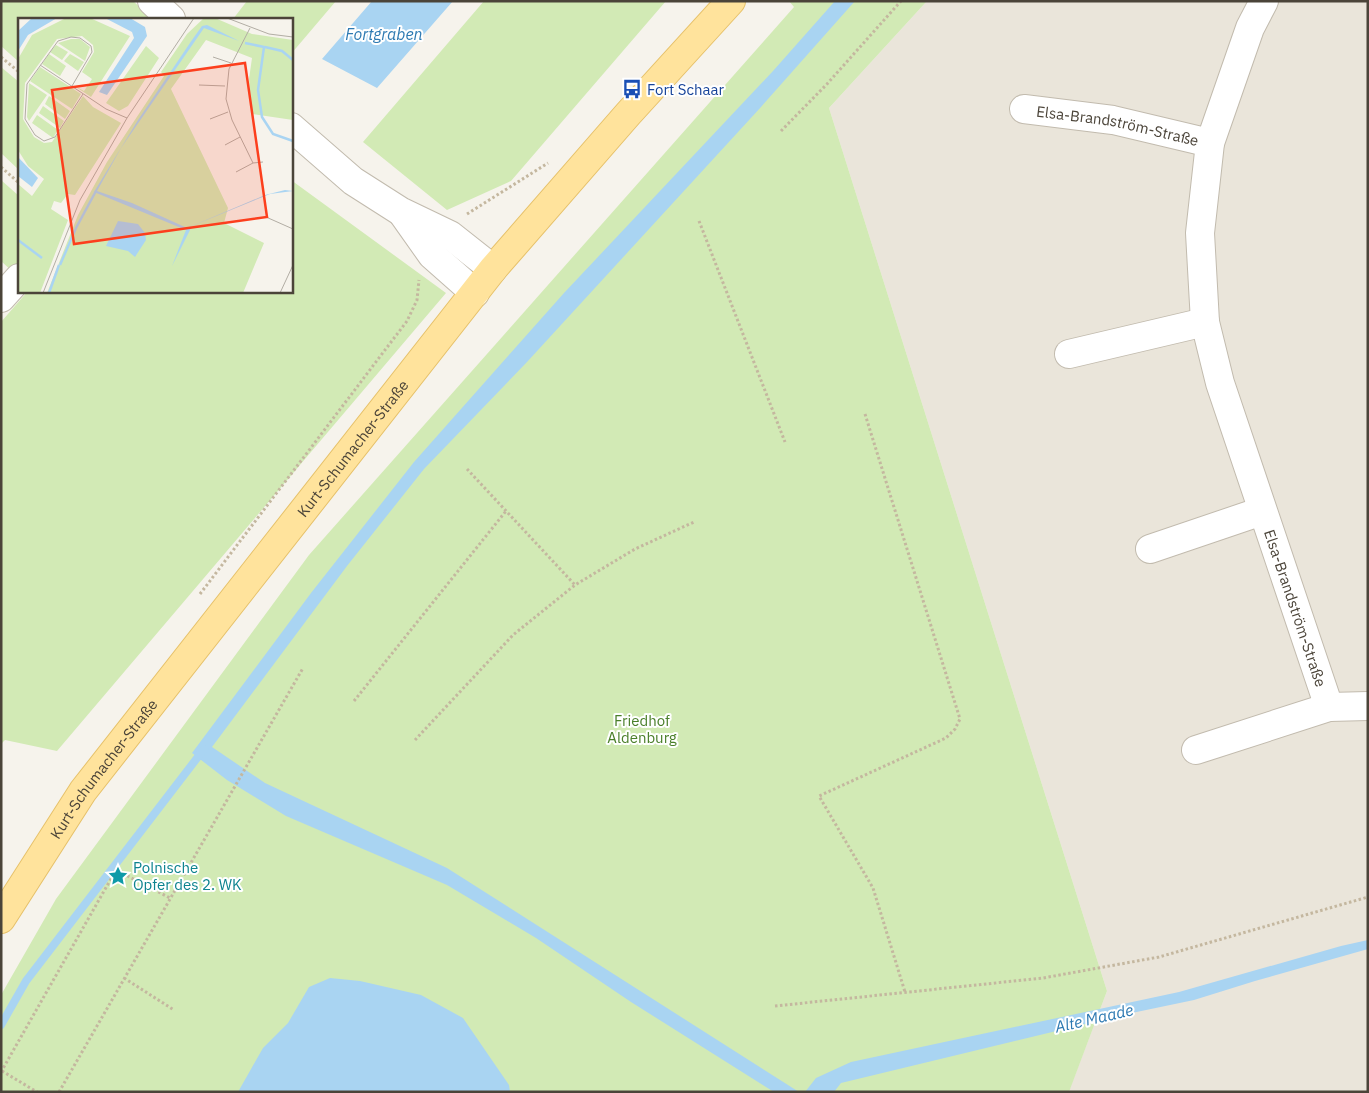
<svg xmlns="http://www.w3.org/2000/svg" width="1369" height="1093" font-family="'IBM Plex Sans',sans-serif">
  <rect width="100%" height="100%" fill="#f6f3ec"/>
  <!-- residential -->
  <path fill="#eae5da" d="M927 1H1368V1092L1069 1091 1107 991 829 108Z"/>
  <!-- green -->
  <path fill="#d2eab5" d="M1 1H133L153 19H19V62L1 46Z
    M247 1H336L291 54V19H233Z
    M484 1H666L511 181 447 210 363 142Z
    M789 1H927L829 108 1107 991 1069 1092H1V995L56 899 309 555 794 7Z
    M1 67 19 82V170L1 153Z
    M1 180 19 196V267L14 273 1 261Z
    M291 180 446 293 57 751 5 740 1 744V322L28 291H291Z"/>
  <!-- water -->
  <path fill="#a9d4f2" d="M372 1H453L377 88 322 59Z
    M835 1H855L761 107 527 362 424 469 347 566 212 747 265 783 447 868 799 1092H774L631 1002 536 938 447 885 286 816 227 780 192 753 311 593 414 462 564 293 773 71Z
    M1368 940V949L1255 981 1194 1000 1127 1014 841 1083 834 1092H805L816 1078 851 1062 1179 992 1341 946Z
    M330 978 360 981 421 995 463 1018 509 1085 510 1092H238L263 1048 288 1023 309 987Z"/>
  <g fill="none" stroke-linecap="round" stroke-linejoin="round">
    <!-- stream -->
    <path stroke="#a9d4f2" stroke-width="8" d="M1 1025 26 981 204 749"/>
    <defs>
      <g id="minor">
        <path d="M152 1 171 19"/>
        <path id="s1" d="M1264 1 1250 28 1210 143 1200 233 1205 322 1220 383 1329 707 1368 706"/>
        <path id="s2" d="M1024 109 1113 120 1210 143"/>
        <path d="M291 127 353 181 400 211 450 235 493 269"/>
        <path d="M403 214 432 255 475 293"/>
        <path d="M1 298 19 278"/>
        <path d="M1069 354 1205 322"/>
        <path d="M1150 549 1262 511"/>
        <path d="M1196 750 1329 707"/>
      </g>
      <g id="major">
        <path id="s3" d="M1 919 83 791 493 269 628 114 731 1"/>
      </g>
    </defs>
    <!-- minor casing -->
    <use href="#minor" stroke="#c2bbae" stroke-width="30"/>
    <!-- major casing -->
    <use href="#major" stroke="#e6c16a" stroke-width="30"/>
    <!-- path -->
    <path stroke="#c4b79f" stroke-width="3" stroke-dasharray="2.5 2.5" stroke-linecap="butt" d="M1 57 19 72
      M781 131 827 84 901 1
      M1 167 19 183
      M467 214 548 163
      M699 221 785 442
      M865 414 960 719 955 729 946 738 819 796 873 888 905 992
      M467 469 575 585
      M200 594 407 321 417 300 419 280
      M354 701 506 511
      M415 740 513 635 575 585 635 549 694 522
      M124 978 174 1010
      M775 1006 1043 978 1159 957 1368 897
      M2 1071 37 1092
      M1 1072 116 870 170 898
      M59 1092 303 668"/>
    <!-- minor -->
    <use href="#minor" stroke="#fff" stroke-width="28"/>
    <!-- major -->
    <use href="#major" stroke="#ffe39c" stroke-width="28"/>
  </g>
  <!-- icons -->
  <defs>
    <symbol id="bus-bare" viewBox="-9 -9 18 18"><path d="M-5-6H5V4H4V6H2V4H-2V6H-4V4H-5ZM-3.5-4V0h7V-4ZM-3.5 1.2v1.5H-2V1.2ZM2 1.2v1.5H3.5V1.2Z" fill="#1a4fb4" stroke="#fff" stroke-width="2.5" paint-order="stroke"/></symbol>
    <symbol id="sight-bare" viewBox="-9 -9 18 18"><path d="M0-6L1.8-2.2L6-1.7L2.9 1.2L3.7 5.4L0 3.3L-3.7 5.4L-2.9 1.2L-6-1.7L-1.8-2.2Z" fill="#0f9aa8" stroke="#fff" stroke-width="2.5" paint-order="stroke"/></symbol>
  </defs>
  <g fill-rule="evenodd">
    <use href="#bus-bare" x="618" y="75" width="28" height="28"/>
    <use href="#sight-bare" x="104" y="862" width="28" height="28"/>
  </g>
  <g text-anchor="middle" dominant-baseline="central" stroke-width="4" stroke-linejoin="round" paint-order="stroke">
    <!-- transit labels -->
    <g font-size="15" fill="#164399" stroke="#fff" text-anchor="start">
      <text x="647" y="89">Fort Schaar</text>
    </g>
    <!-- street labels -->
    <g font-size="15" fill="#4b4439" stroke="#fff">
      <text stroke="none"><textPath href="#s2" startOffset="95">Elsa-Brandström-Straße</textPath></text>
      <text stroke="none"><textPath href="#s3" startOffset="588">Kurt-Schumacher-Straße</textPath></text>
      <text stroke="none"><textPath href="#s1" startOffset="632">Elsa-Brandström-Straße</textPath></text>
      <text stroke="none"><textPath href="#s3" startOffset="182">Kurt-Schumacher-Straße</textPath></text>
    </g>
    <!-- park labels -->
    <g font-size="15" fill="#4a7f2a" stroke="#fff">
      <text x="642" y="720">Friedhof<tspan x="642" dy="17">Aldenburg</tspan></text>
    </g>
    <!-- culture labels -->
    <g font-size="15" fill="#0d838f" stroke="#fff" text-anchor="start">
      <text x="133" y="867">Polnische<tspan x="133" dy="17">Opfer des 2. WK</tspan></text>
    </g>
    <!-- water labels -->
    <g font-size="16" font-style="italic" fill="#2e7ab2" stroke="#fff">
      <text x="384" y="34">Fortgraben</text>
      <text transform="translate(1094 1018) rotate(-13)">Alte Maade</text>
    </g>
  </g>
  <!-- overview -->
  <g transform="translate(18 18)">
    <rect width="275" height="275" fill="#f6f3ec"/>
    <path d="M48 0H72L112 18 73 79 55 67 66 73 74 61 64 54 76 34 75 27 64 18 39 21 7 65 5 101 16 119 26 125 34 124 65 78 75 89 103 105 57 177 50 176 43 185 36 183 33 191 50 202 22 275H0V166L14 178 26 161 10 148 0 132V41L14 17ZM186 0H197L234 16 275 22V102L234 96 231 61 234 40 188 22 153 71 210 190 206 205 246 225 225 275H29L60 197 89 144 146 58 143 54 169 16ZM53 21H62L72 29 67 43 40 25ZM38 27 50 34 44 42 32 34ZM128 28 141 40 110 88 101 93 88 85ZM31 36 48 48 42 58 24 46ZM52 36 66 44 60 53 46 43ZM22 49 63 76 54 91 12 63ZM11 65 29 77 11 103 9 99ZM31 78 52 93 47 101 27 86ZM25 88 46 103 42 110 21 95ZM19 97 40 112 35 120 14 105Z" fill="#d2eab5"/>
    <path d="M14 0H39L10 17 0 33V13ZM87 0H112L127 9 129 18 89 77 81 74 116 20 114 14ZM189 7 221 23 186 10 103 130 79 173 114 185 169 210 247 177 267 172 275 173 252 176 174 208 154 248 168 212 76 174 120 102 174 22 184 8ZM0 139 20 160 14 169 0 158ZM100 203 120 206 127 215 128 222 117 239 110 233 88 228Z" fill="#a9d4f2"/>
    <path fill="none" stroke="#a9d4f2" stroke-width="2.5" d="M227 25 246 29 240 72 244 99 255 116 275 123M247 29 264 33 275 42M0 222 24 240M42 247 58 210 78 173M31 275 41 247"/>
    <path fill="none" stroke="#b2ada4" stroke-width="1" d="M209 0 251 16 275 19M232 10 211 51 208 81 214 102 235 145 245 144M195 39 213 45M22 47 88 91 109 100M181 67 207 68M54 68 74 34 73 28 62 20 53 19 40 23 9 66 7 101 17 117 26 123 37 119 65 76M192 101 210 94M207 127 222 119M218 154 235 145M248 199 275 211M25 275 62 182 109 100 176 0M262 275 275 247"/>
    <path fill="#fc3f1d" fill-opacity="0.15" stroke="#fc3f1d" stroke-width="2.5" d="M227 45 249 199 56 226 34 72Z"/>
    <rect width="275" height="275" fill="none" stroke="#4b4439" stroke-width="2.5"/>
  </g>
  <!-- border -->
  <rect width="1369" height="1093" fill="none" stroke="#4b4439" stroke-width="5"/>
</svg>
